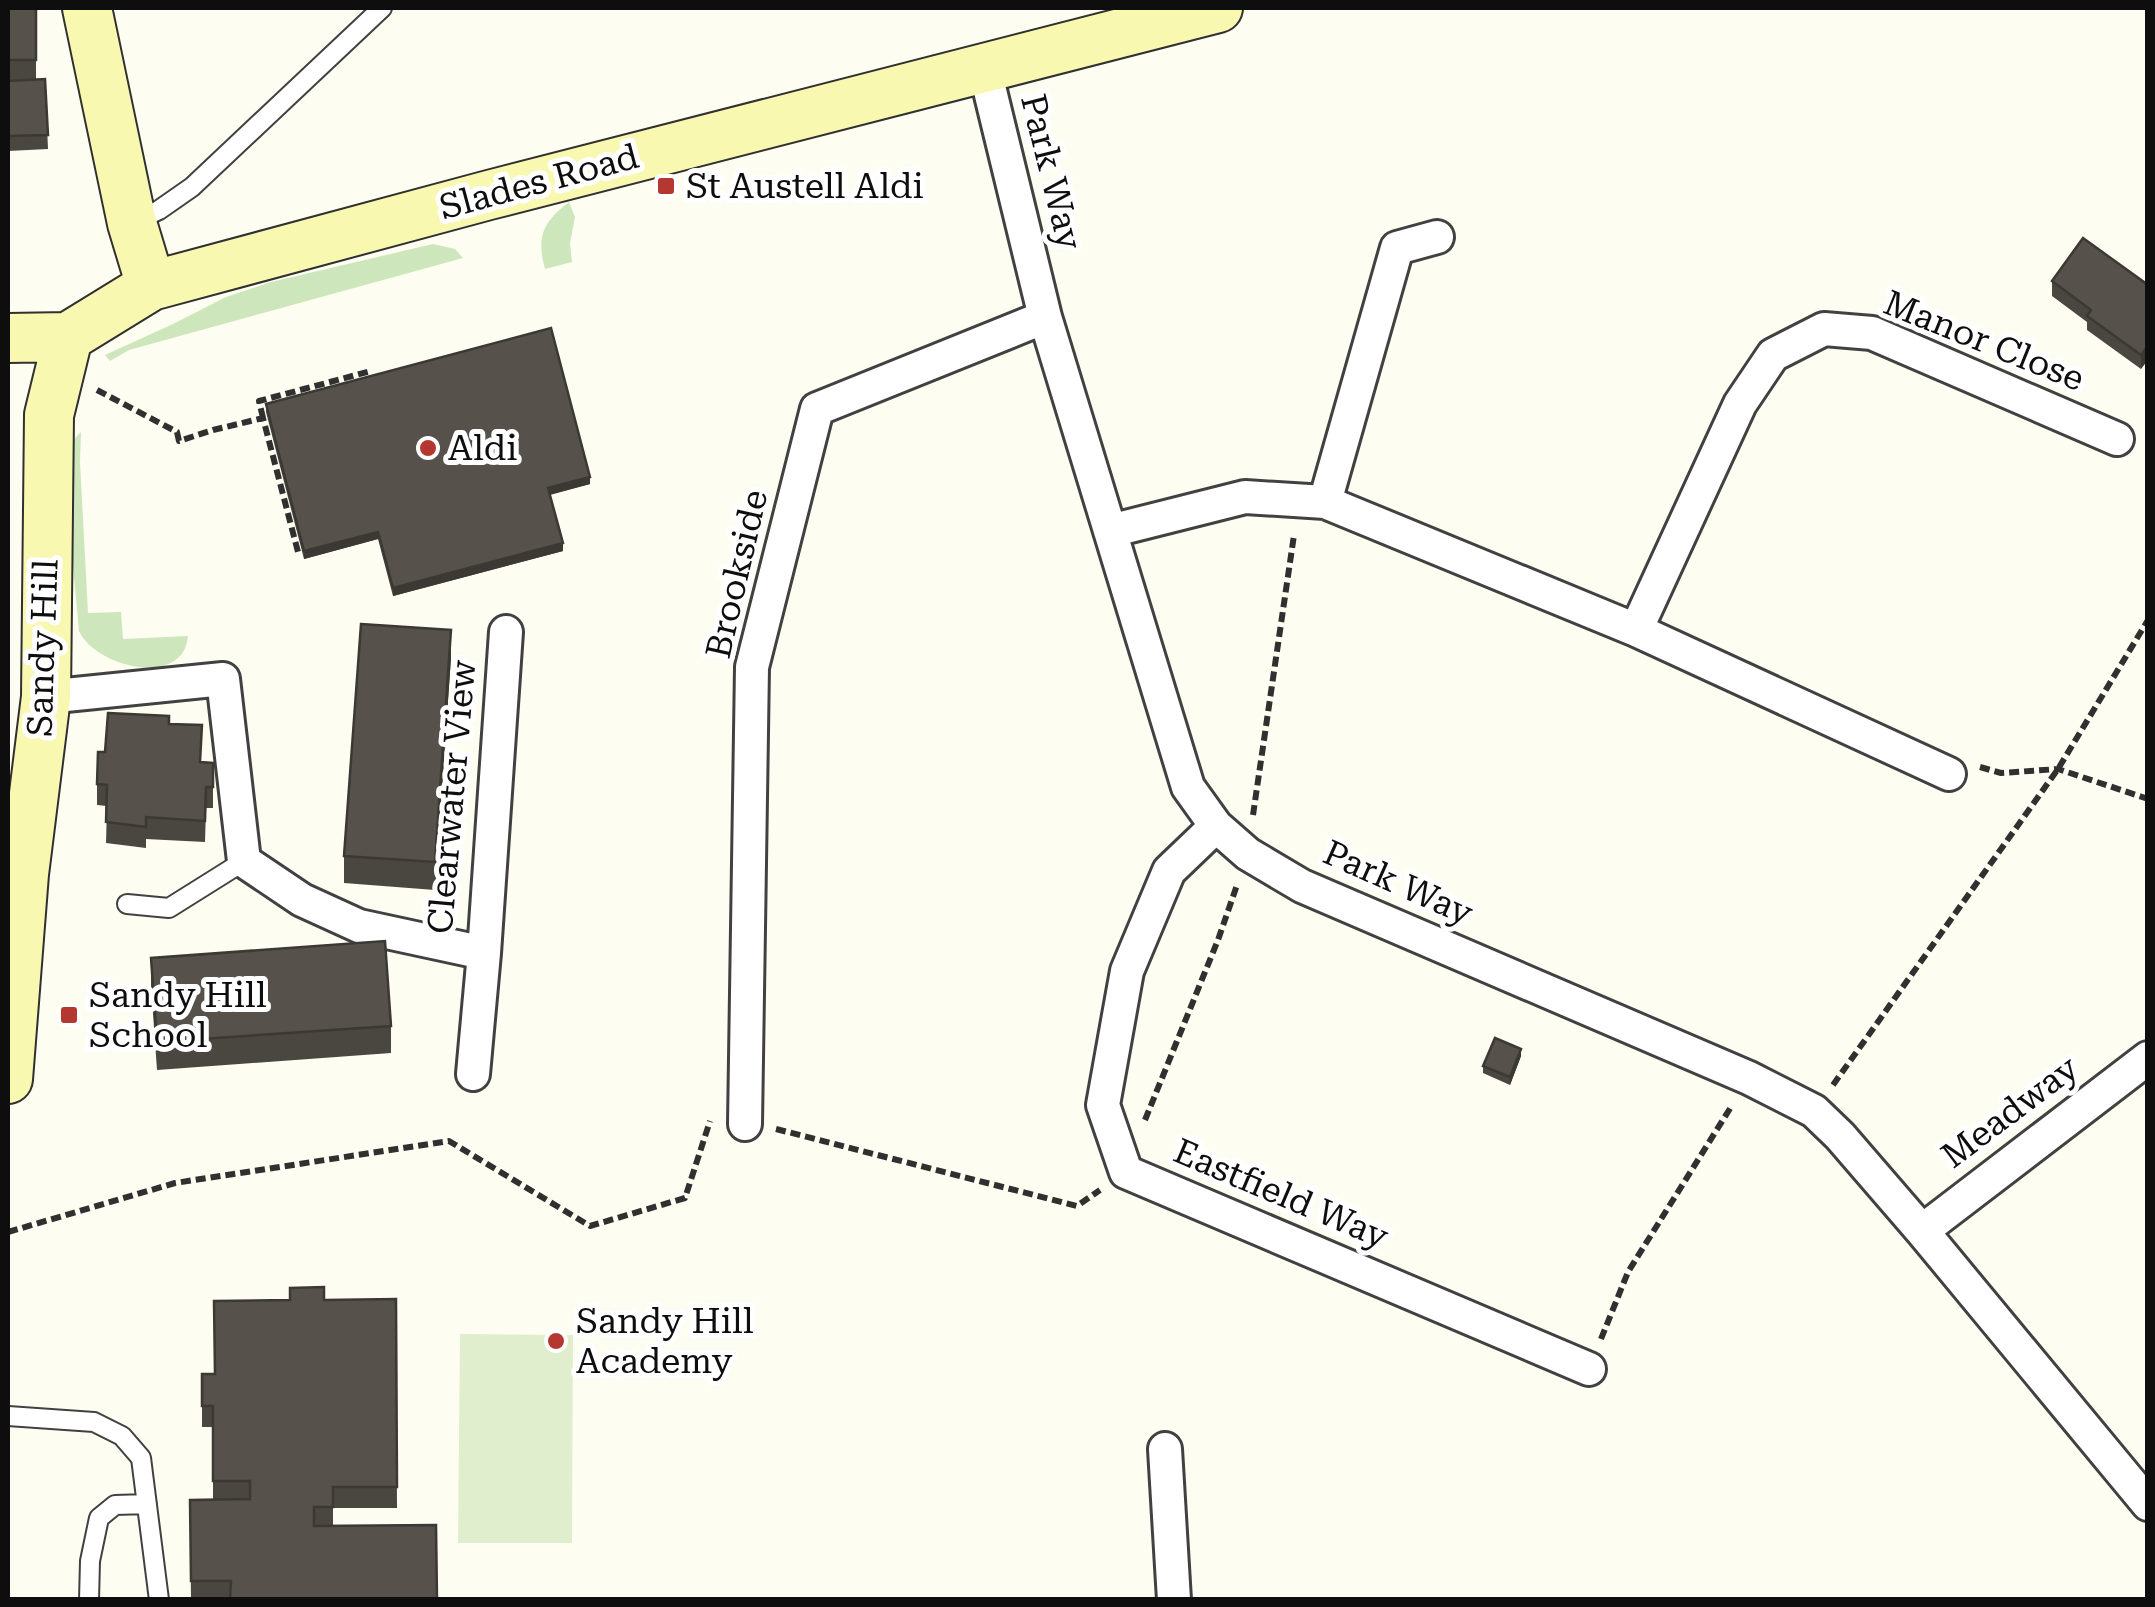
<svg xmlns="http://www.w3.org/2000/svg" width="2155" height="1607" font-family="'Roboto Serif',serif">
  <rect width="100%" height="100%" fill="#fefdf1"/>
  <!-- green -->
  <path fill="#cee6bc" d="M569 202 575 217 570 243 572 262 545 269C536 237 543 222 569 202Z
    M433 244 455 249 463 258 129 350 110 361 105 355 173 324 226 297 271 282Z
    M81 432 80 462 88 613 121 612 123 639 188 636C184 689 95 667 79 631L67 499 70 443Z"/>
  <!-- pitch -->
  <path fill="#e0eece" d="M460 1334 573 1335 572 1543H458Z"/>
  <g fill="none" stroke-linecap="round" stroke-linejoin="round">
    <defs>
      <path id="lane" d="M134 222 159 210 192 187 382 8
        M127 904 169 908 244 861
        M8 1416 94 1422 122 1436 141 1458 159 1600
        M89 1600 90 1561 99 1518 115 1505 147 1504"/>
      <path id="street" d="M984 66 1045 317 1188 787 1216 826 1248 854 1302 886 1749 1078 1814 1111 1840 1136 1922 1231 2148 1504
        M1325 502 1397 248 1437 237
        M1110 531 1245 497 1325 502 1636 630 1949 774
        M1636 630 1740 404 1773 355 1824 329 1872 333 2117 439
        M46 697 223 679 244 861 302 900 359 926 484 953 506 632
        M1216 826 1169 871 1127 971 1103 1105 1126 1172 1589 1369
        M473 1074 484 953
        M745 1124 752 667 817 409 1045 317
        M1922 1231 2148 1058
        M1165 1449 1174 1600"/>
      <path id="secondary" d="M87 8 132 223 151 286
        M8 338 68 337 151 286 489 195 1218 8
        M8 1079 24 874 46 697 49 415 68 337"/>
    </defs>
    <!-- lane casing -->
    <use href="#lane" stroke="#414141" stroke-width="22"/>
    <!-- street casing -->
    <use href="#street" stroke="#414141" stroke-width="38"/>
    <!-- secondary casing -->
    <use href="#secondary" stroke="#303030" stroke-width="52"/>
    <!-- path -->
    <path stroke="#303030" stroke-width="6" stroke-dasharray="10 5" stroke-linecap="butt" d="M97 390 177 432 179 441 213 430 263 418 298 552
      M263 418 259 401 371 371
      M1980 767 2001 773 2058 769 2148 799
      M1253 815 1294 535
      M1833 1085 2058 769 2148 620
      M1145 1120 1218 940 1237 885
      M776 1129 1077 1206 1100 1190
      M8 1232 175 1183 449 1141 590 1226 685 1198 710 1121
      M1601 1339 1628 1272 1731 1107"/>
    <!-- lane -->
    <use href="#lane" stroke="#fff" stroke-width="18"/>
    <!-- street -->
    <use href="#street" stroke="#fff" stroke-width="32"/>
    <!-- secondary -->
    <use href="#secondary" stroke="#f9f8b1" stroke-width="48"/>
  </g>
  <!-- wall -->
  <path fill="#4a4640" d="M8 8H36V80L45 79 48 149 8 151Z
    M2052 281 2148 285 2141 369 2087 330V322L2052 296Z
    M266 404 590 484 550 495 563 551 393 596 378 539 304 559 266 412Z
    M451 657 435 890 344 883V856Z
    M169 724 201 762 213 763V808H206L205 842 146 839V848L106 843 107 806 97 805V784L105 752Z
    M151 958 391 1026V1053L157 1070 151 985Z
    M1521 1056 1510 1085 1483 1073V1066Z
    M396 1299 397 1508H333V1526L437 1600H191L190 1500 213 1499V1427H202V1374H215L324 1300Z"/>
  <!-- shaded-wall -->
  <path fill="#3c3934" d="M2148 346V360L2141 369V355Z
    M590 477V484L548 495V488Z
    M378 532V539L304 559V551Z
    M563 543V551L393 596V588Z
    M451 630V657L435 890V862Z
    M1521 1049V1056L1510 1085V1077Z"/>
  <!-- building -->
  <path fill="#56514b" stroke="#3c3934" stroke-width="2.5" d="M8 8H36V60H8Z
    M45 79 48 135 8 136V81Z
    M2083 238 2148 285V346L2141 355 2087 316 2091 310 2052 281Z
    M551 328 590 477 548 488 563 543 393 588 378 532 304 551 266 404Z
    M361 624 451 630 435 862 344 856Z
    M108 713 169 716V724L202 725 200 762 213 763V787H206L205 821 146 817V827L106 822 107 785 97 784 98 752H105Z
    M385 941 391 1026 157 1042 151 958Z
    M1495 1038 1521 1049 1510 1077 1483 1066Z
    M324 1287V1300L396 1299 397 1487H333V1507H314V1526L436 1525 437 1600H230L231 1581H191L190 1500 250 1499V1481H213V1406H202V1374H215L214 1301 290 1300V1288Z"/>
  <!-- markers -->
  <g fill="#b53830" stroke="#fff" stroke-width="4">
    <rect x="656" y="176" width="20" height="20" rx="5"/>
    <circle cx="428" cy="448" r="10"/>
    <rect x="59" y="1005" width="20" height="20" rx="5"/>
    <circle cx="556" cy="1341" r="10"/>
  </g>
  <g text-anchor="middle" dominant-baseline="central" stroke-width="10" stroke-linejoin="round" paint-order="stroke">
    <!-- street labels -->
    <g font-size="35" fill="#0e0e0e" stroke="#fff">
      <text transform="translate(1051 172) rotate(76)">Park Way</text>
      <text transform="translate(539 182) rotate(-15)">Slades Road</text>
      <text transform="translate(1984 341) rotate(22)">Manor Close</text>
      <text transform="translate(737 574) rotate(-77)">Brookside</text>
      <text transform="translate(43 648) rotate(-88)">Sandy Hill</text>
      <text transform="translate(452 797) rotate(-85)">Clearwater View</text>
      <text transform="translate(1398 883) rotate(24)">Park Way</text>
      <text transform="translate(2010 1112) rotate(-37)">Meadway</text>
      <text transform="translate(1281 1194) rotate(23)">Eastfield Way</text>
    </g>
    <!-- poi labels -->
    <g font-size="35" fill="#0e0e0e" stroke="#fff" text-anchor="start">
      <text x="686" y="186">St Austell Aldi</text>
      <text x="448" y="448">Aldi</text>
      <text x="89" y="995">Sandy Hill<tspan x="89" dy="40">School</tspan></text>
      <text x="576" y="1321">Sandy Hill<tspan x="576" dy="40">Academy</tspan></text>
    </g>
  </g>
  <!-- border -->
  <rect width="2155" height="1607" fill="none" stroke="#0e0e0e" stroke-width="20"/>
</svg>
